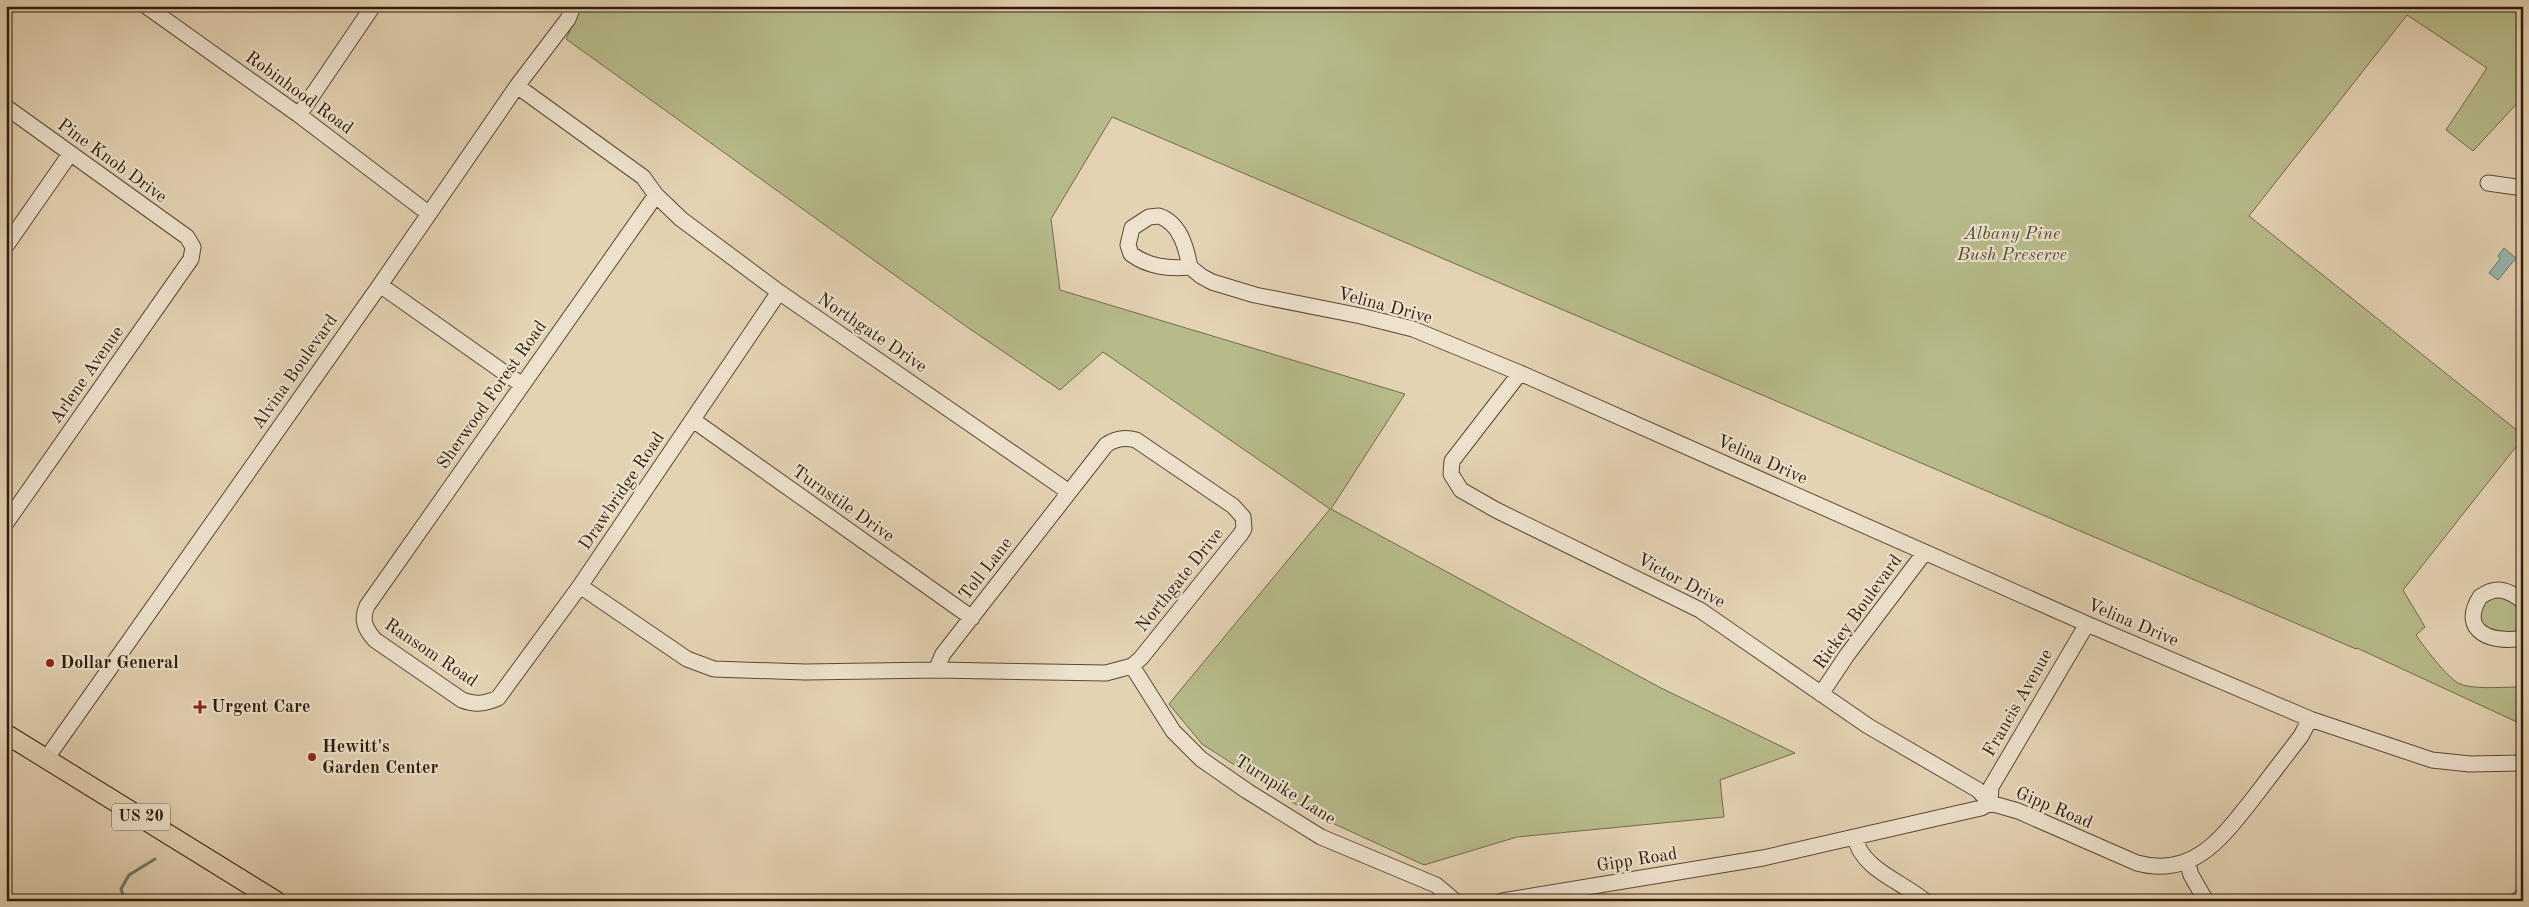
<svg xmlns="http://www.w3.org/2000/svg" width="2529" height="907" font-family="'Old Standard TT',serif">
  <rect width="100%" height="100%" fill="#e4d3b3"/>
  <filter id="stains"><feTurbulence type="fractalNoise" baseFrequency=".004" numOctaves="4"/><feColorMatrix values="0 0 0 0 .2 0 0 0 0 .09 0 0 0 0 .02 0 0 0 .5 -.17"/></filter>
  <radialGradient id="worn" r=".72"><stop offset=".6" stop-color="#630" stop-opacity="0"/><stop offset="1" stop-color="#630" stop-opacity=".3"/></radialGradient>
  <!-- green -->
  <path fill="#b7bb8a" stroke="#726b4a" d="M581 6H2523V97L2473 151 2446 130 2487 68 2407 15 2249 216 2523 435V438L2403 590 2425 627 2416 635C2423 646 2447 677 2458 683 2471 690 2502 687 2517 687L2523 693 2519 723 2357 648 2356 649 1112 117 1051 219 1060 290 1405 394 1331 509 1659 687 1795 753 1720 780 1724 817 1517 837 1424 865 1306 811 1202 744 1169 704 1330 509 1103 352 1060 390 967 327 566 39Z
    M2495 592 2523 604V634L2490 635 2478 619 2483 598Z"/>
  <!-- water -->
  <path fill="#96b7b2" stroke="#6c796e" d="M2504 248 2516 258 2498 280 2489 273 2500 259 2498 256Z"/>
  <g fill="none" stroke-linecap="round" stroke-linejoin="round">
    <!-- stream -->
    <path stroke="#6c796e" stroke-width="3" d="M125 901 121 889 129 875 155 859"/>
    <defs>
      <path id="minor" d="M146 6 299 115 428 213
        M517 86 643 177 656 195 681 219 779 292 1069 492
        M6 107 187 237 193 247 191 259 6 523
        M299 115 373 6
        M2488 183 2523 188
        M656 195 367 606C361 620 365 629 375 640L462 700C475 705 485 704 498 698L580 586 779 292
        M1159 216C1180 223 1186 247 1190 267 1168 269 1149 267 1131 254L1128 245 1132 228 1149 217Z
        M6 246 70 154
        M1190 267 1201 276 1212 282 1255 295 1361 316 1413 329 1520 373 2087 624 2310 719 2432 760 2470 764 2523 763
        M380 285 522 385
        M1520 373 1452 461 1451 474 1461 490 1496 510 1700 610 1868 726 1978 790 1990 803
        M693 420 972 618
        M580 586 687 659 714 669 805 672 936 670 1106 673 1132 666 1141 658 1240 535 1244 529 1243 517 1233 506 1136 440C1125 437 1116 438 1106 445L943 654 936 670
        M2523 601C2508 590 2497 585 2480 597 2458 632 2493 644 2523 638
        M1132 666 1173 731 1201 759 1247 791 1321 837 1436 885 1455 901
        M1821 694 1847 655 1925 552
        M46 759 380 285 517 86 568 19 573 6
        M1990 803 1991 787 2087 624
        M1855 837C1861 869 1901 881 1925 901
        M2187 861 2191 875 2206 901
        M251 901 258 890
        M1502 901 1763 858 1981 808 1990 803 2018 811 2137 863C2193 878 2221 839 2252 800 2268 779 2285 757 2301 736L2310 719
        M2517 901 2523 895"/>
      <path id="major" d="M6 734 276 901"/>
    </defs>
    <!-- minor casing -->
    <use href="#minor" stroke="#5c4934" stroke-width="17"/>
    <!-- major casing -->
    <use href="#major" stroke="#2e1b09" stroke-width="21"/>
    <!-- minor -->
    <use href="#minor" stroke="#ede2ce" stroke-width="15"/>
    <!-- major -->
    <use href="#major" stroke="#e4d3b3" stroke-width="19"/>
  </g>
  <!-- markers -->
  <g fill="#8f2418" stroke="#ede2ce" stroke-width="2">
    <circle cx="50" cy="663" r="5"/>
    <path d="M197.5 699.5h5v5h5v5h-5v5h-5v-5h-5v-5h5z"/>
    <circle cx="312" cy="757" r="5"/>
  </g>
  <g text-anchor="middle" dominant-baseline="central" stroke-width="4.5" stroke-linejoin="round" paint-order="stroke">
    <!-- shield labels -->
    <rect fill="#ede2ce" stroke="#675744" stroke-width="1" x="112" y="803.5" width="58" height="27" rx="4"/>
    <g font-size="16" font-weight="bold" fill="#2e1b09">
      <text x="141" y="817">US 20</text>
    </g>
    <!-- street labels -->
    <g font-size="18" fill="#2e1b09" stroke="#ede2ce">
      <text transform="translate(299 93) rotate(36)">Robinhood Road</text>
      <text transform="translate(112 161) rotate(36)">Pine Knob Drive</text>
      <text transform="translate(1385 306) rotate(15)">Velina Drive</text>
      <text transform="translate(872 333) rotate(34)">Northgate Drive</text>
      <text transform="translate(295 372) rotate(-55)">Alvina Boulevard</text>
      <text transform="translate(87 375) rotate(-55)">Arlene Avenue</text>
      <text transform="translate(492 395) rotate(-55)">Sherwood Forest Road</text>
      <text transform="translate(1762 460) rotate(24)">Velina Drive</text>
      <text transform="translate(622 491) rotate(-56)">Drawbridge Road</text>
      <text transform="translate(843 504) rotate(35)">Turnstile Drive</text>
      <text transform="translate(986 569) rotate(-52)">Toll Lane</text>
      <text transform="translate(1180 580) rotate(-51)">Northgate Drive</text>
      <text transform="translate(1681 581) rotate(28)">Victor Drive</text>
      <text transform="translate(1858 612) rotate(-54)">Rickey Boulevard</text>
      <text transform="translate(2133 623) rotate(23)">Velina Drive</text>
      <text transform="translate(431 653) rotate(34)">Ransom Road</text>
      <text transform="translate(2018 703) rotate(-60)">Francis Avenue</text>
      <text transform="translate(1285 790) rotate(32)">Turnpike Lane</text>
      <text transform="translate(2054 808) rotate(23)">Gipp Road</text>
      <text transform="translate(1637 860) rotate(-9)">Gipp Road</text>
    </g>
    <!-- park labels -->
    <g font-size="18" font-style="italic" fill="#574b30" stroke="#ede2ce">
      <text x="2012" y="234">Albany Pine<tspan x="2012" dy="21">Bush Preserve</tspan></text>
    </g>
    <!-- poi labels -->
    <g font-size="18" font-weight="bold" fill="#2e1b09" stroke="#ede2ce" text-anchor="start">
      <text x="60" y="663">Dollar General</text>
      <text x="211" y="707">Urgent Care</text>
      <text x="322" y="747">Hewitt's<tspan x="322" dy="21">Garden Center</tspan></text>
    </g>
  </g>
  <!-- margin -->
  <rect width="2529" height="907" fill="none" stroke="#e4d3b3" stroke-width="25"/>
  <rect x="8" y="8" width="2514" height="892" fill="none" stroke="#2e1b09" stroke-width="2.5"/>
  <rect x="12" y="12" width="2504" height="882" fill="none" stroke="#2e1b09"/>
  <rect width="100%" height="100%" filter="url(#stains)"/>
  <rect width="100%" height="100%" fill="url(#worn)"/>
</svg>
